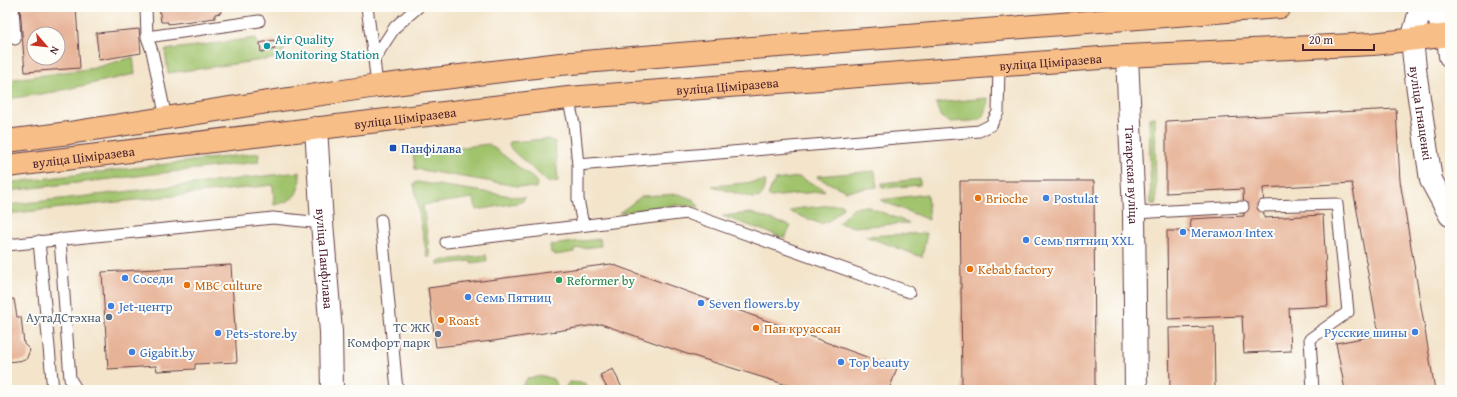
<svg xmlns="http://www.w3.org/2000/svg" width="1457" height="397" font-family="'Gentium Book Plus',serif">
  <rect width="100%" height="100%" fill="#fdfcf7"/>
  <filter id="ink" filterUnits="userSpaceOnUse"><feTurbulence type="fractalNoise" baseFrequency=".025" numOctaves="2"/><feDisplacementMap in="SourceGraphic" scale="8" xChannelSelector="R" yChannelSelector="G"/><feConvolveMatrix kernelMatrix="1 2 1 2 8 2 1 2 1" color-interpolation-filters="sRGB"/></filter>
  <filter id="wash" filterUnits="userSpaceOnUse"><feTurbulence type="fractalNoise" baseFrequency=".012" numOctaves="4" result="noise"/><feDisplacementMap in="SourceGraphic" scale="16" xChannelSelector="R" yChannelSelector="G"/><feGaussianBlur stdDeviation="0.9" result="paint"/><feColorMatrix in="noise" values="0 0 0 0 0 0 0 0 0 0 0 0 0 0 0 0 0 1.4 0 .05"/><feComposite in="paint" operator="in"/></filter>
  <g filter="url(#wash)">
    <rect width="100%" height="100%" fill="#f3e4ca"/>
    <!-- green -->
    <path fill="#a0c36c" stroke="#75714c" d="M256 38 259 54 285 49 278 58 168 73 165 50Z
      M133 57 135 74 54 92 7 99V80L94 68Z
      M988 98C987 126 973 120 950 122 940 118 938 112 936 103Z
      M1155 117 1156 204H1151L1149 118Z
      M547 139 555 142 558 181 549 183 514 152 509 146 510 142Z
      M489 144 534 179 537 183 536 188 523 187 415 169 413 153Z
      M259 153 258 162 7 191V183Z
      M875 171 877 187 846 191 818 178 817 176Z
      M300 172C300 194 295 201 274 205L273 185 7 214V205Z
      M799 177 825 190 824 191 771 197 768 195 775 180Z
      M920 179V185L882 188V183Z
      M766 181 761 197 752 198 712 186Z
      M417 182 525 198 522 202 477 210 473 198 423 205 430 257H427L414 184Z
      M679 194 694 200 699 207 675 205 619 213 642 196Z
      M927 194 929 220 880 200Z
      M842 204 843 208 830 220 821 224 790 212 794 209Z
      M866 206 909 223 854 227 838 223 853 208Z
      M751 213 791 226 785 238 722 216Z
      M927 233 922 257 865 236Z
      M600 239 601 246 574 249V252L555 255 554 253H551L550 245Z
      M486 255 487 261 471 263V261L438 265V261Z
      M544 376 553 379 560 390H518L528 378Z
      M569 382 584 383 593 390H564Z"/>
    <g id="blocks">
      <!-- building -->
      <path fill="#e7b397" fill-rule="evenodd" d="M20 7H76L80 68 25 72ZM34 34H58V58H34Z
        M159 7H220L221 13 215 14V18L168 24V22H161Z
        M139 29 141 53 99 60 96 33Z
        M274 40 275 49 261 52 260 43Z
        M1396 109 1400 181 1435 390H1345L1336 343 1379 335 1352 183 1263 188 1264 218 1323 215 1328 306 1289 308 1291 351 1244 353 1242 316 1168 319 1167 231H1191L1190 219 1244 216 1243 189 1166 193V121Z
        M960 181H1094L1095 390H962Z
        M611 264 897 368 889 390H803L687 354 601 324 493 341 436 347 428 288Z
        M231 265 237 362 195 364V369L157 371 156 366 108 369 102 272Z
        M14 299 17 317H21L24 344 30 350 26 360 7 362V300Z
        M1214 327 1215 390H1170L1169 328Z
        M613 369 622 388 618 390H608L600 375Z"/>
    </g>
  </g>
  <g filter="url(#ink)">
    <use href="#blocks" fill-opacity="0" stroke="#633d43" stroke-width="1"/>
    <g fill="none" stroke-linecap="round" stroke-linejoin="round">
      <defs>
        <path id="service" d="M13 7 15 39
          M146 7 147 37 152 51 166 118
          M367 7 374 59
          M147 37 259 21
          M377 86 374 59 395 27 418 7
          M568 98 574 124 578 165V199L583 225
          M578 165 979 131 991 125 998 112 999 66
          M1263 206 1337 204 1348 312 1310 339 1313 390
          M1134 213 1243 207
          M381 220 397 390
          M60 239 70 379 77 390
          M39 241 53 390
          M446 242 687 213 909 292
          M7 245 273 218 322 223"/>
        <g id="minor">
          <path id="s1" d="M1127 56 1134 213 1136 390"/>
          <path id="s2" d="M316 128 322 223 331 332 332 390"/>
        </g>
        <g id="tertiary">
          <path id="s3" d="M1421 7 1412 40 1416 77 1431 180 1450 215"/>
          <path d="M1432 7 1448 35 1450 56"/>
        </g>
        <g id="primary">
          <path d="M7 141 69 133 268 102 377 86 560 64 752 48 1280 7"/>
          <path id="s4" d="M7 166 568 98 1127 56 1373 44 1450 35"/>
        </g>
      </defs>
      <!-- service casing -->
      <use href="#service" stroke="#633d43" stroke-width="13"/>
      <!-- minor casing -->
      <use href="#minor" stroke="#633d43" stroke-width="24"/>
      <!-- tertiary casing -->
      <use href="#tertiary" stroke="#633d43" stroke-width="24"/>
      <!-- primary casing -->
      <use href="#primary" stroke="#633d43" stroke-width="24"/>
      <!-- service -->
      <use href="#service" stroke="#fff" stroke-width="11"/>
      <!-- minor -->
      <use href="#minor" stroke="#fff" stroke-width="22"/>
      <!-- tertiary -->
      <use href="#tertiary" stroke="#fff" stroke-width="22"/>
      <!-- primary -->
      <use href="#primary" stroke="#f7be87" stroke-width="22"/>
    </g>
  </g>
  <!-- markers -->
  <circle fill="#0f9aa8" stroke="#fdfcf7" stroke-width="1.5" cx="267" cy="46" r="4"/>
  <rect fill="#1a4fb4" stroke="#fdfcf7" stroke-width="1.5" x="389" y="144" width="8" height="8" rx="2"/>
  <g fill="#e8710a" stroke="#fdfcf7" stroke-width="1.5">
    <circle cx="978" cy="198" r="4"/>
    <circle cx="970" cy="269" r="4"/>
    <circle cx="187" cy="285" r="4"/>
    <circle cx="441" cy="320" r="4"/>
    <circle cx="756" cy="328" r="4"/>
  </g>
  <g fill="#3f7fe0" stroke="#fdfcf7" stroke-width="1.5">
    <circle cx="1046" cy="198" r="4"/>
    <circle cx="1183" cy="232" r="4"/>
    <circle cx="1026" cy="240" r="4"/>
    <circle cx="125" cy="278" r="4"/>
    <circle cx="468" cy="297" r="4"/>
    <circle cx="701" cy="303" r="4"/>
    <circle cx="111" cy="306" r="4"/>
    <circle cx="1415" cy="332" r="4"/>
    <circle cx="218" cy="333" r="4"/>
    <circle cx="132" cy="352" r="4"/>
    <circle cx="841" cy="362" r="4"/>
  </g>
  <circle fill="#2e9e5b" stroke="#fdfcf7" stroke-width="1.5" cx="559" cy="280" r="4"/>
  <g fill="#5c6f8a" stroke="#fdfcf7" stroke-width="1.5">
    <circle cx="109" cy="317" r="4"/>
    <circle cx="438" cy="334" r="4"/>
  </g>
  <g text-anchor="middle" dominant-baseline="central" stroke-width="4" stroke-linejoin="round" paint-order="stroke">
    <!-- culture labels -->
    <g font-size="13" fill="#0d838f" stroke="#fdfcf7" text-anchor="start">
      <text x="275" y="39">Air Quality<tspan x="275" dy="15">Monitoring Station</tspan></text>
    </g>
    <!-- street labels -->
    <g font-size="13" fill="#4a1f2b" stroke="#fdfcf7">
      <text stroke="none"><textPath href="#s4" startOffset="1049">вуліца Ціміразева</textPath></text>
      <text stroke="none"><textPath href="#s4" startOffset="725">вуліца Ціміразева</textPath></text>
      <text stroke="none"><textPath href="#s3" startOffset="108">вуліца Ігнаценкі</textPath></text>
      <text stroke="none"><textPath href="#s4" startOffset="401">вуліца Ціміразева</textPath></text>
      <text stroke="none"><textPath href="#s4" startOffset="77">вуліца Ціміразева</textPath></text>
      <text stroke="none"><textPath href="#s1" startOffset="119">Татарская вуліца</textPath></text>
      <text stroke="none"><textPath href="#s2" startOffset="131">вуліца Панфілава</textPath></text>
    </g>
    <!-- transit labels -->
    <g font-size="13" fill="#164399" stroke="#fdfcf7" text-anchor="start">
      <text x="401" y="148">Панфілава</text>
    </g>
    <!-- food labels -->
    <g font-size="13" fill="#c56008" stroke="#fdfcf7" text-anchor="start">
      <text x="986" y="198">Brioche</text>
      <text x="978" y="269">Kebab factory</text>
      <text x="195" y="285">MBC culture</text>
      <text x="449" y="320">Roast</text>
      <text x="764" y="328">Пан круассан</text>
    </g>
    <!-- shop labels -->
    <g font-size="13" fill="#366cbe" stroke="#fdfcf7" text-anchor="start">
      <text x="1054" y="198">Postulat</text>
      <text x="1191" y="232">Мегамол Intex</text>
      <text x="1034" y="240">Семь пятниц XXL</text>
      <text x="133" y="278">Соседи</text>
      <text x="476" y="297">Семь Пятниц</text>
      <text x="709" y="303">Seven flowers.by</text>
      <text x="119" y="306">Jet-центр</text>
      <text x="1407" y="332" text-anchor="end">Русские шины</text>
      <text x="226" y="333">Pets-store.by</text>
      <text x="140" y="352">Gigabit.by</text>
      <text x="849" y="362">Top beauty</text>
    </g>
    <!-- leisure labels -->
    <g font-size="13" fill="#27864d" stroke="#fdfcf7" text-anchor="start">
      <text x="567" y="280">Reformer by</text>
    </g>
    <!-- service labels -->
    <g font-size="13" fill="#4e5e75" stroke="#fdfcf7" text-anchor="end">
      <text x="101" y="317">АутаДСтэхна</text>
      <text x="430" y="327">ТС ЖК<tspan x="430" dy="15">Комфорт парк</tspan></text>
    </g>
  </g>
  <!-- margin -->
  <rect width="1457" height="397" fill="none" stroke="#fdfcf7" stroke-width="24"/>
  <!-- north arrow -->
  <g transform="translate(46 46) rotate(118)"><circle r="19" fill="#fdfcf7" stroke="#b5a4a5"/>
  <path d="M0-3L7 15L0 10L-7 15Z" fill="#c8321e"/>
  <text y="-6" font-size="11" font-weight="bold" text-anchor="middle" fill="#4a1f2b">N</text>
  </g>
  <!-- scale -->
  <path d="M1303 44v6h71v-6" fill="none" stroke="#4a1f2b" stroke-width="2"/>
  <text x="1309" y="44" font-size="12" fill="#4a1f2b" stroke="#fdfcf7" stroke-width="3" paint-order="stroke">20 m</text>
</svg>
